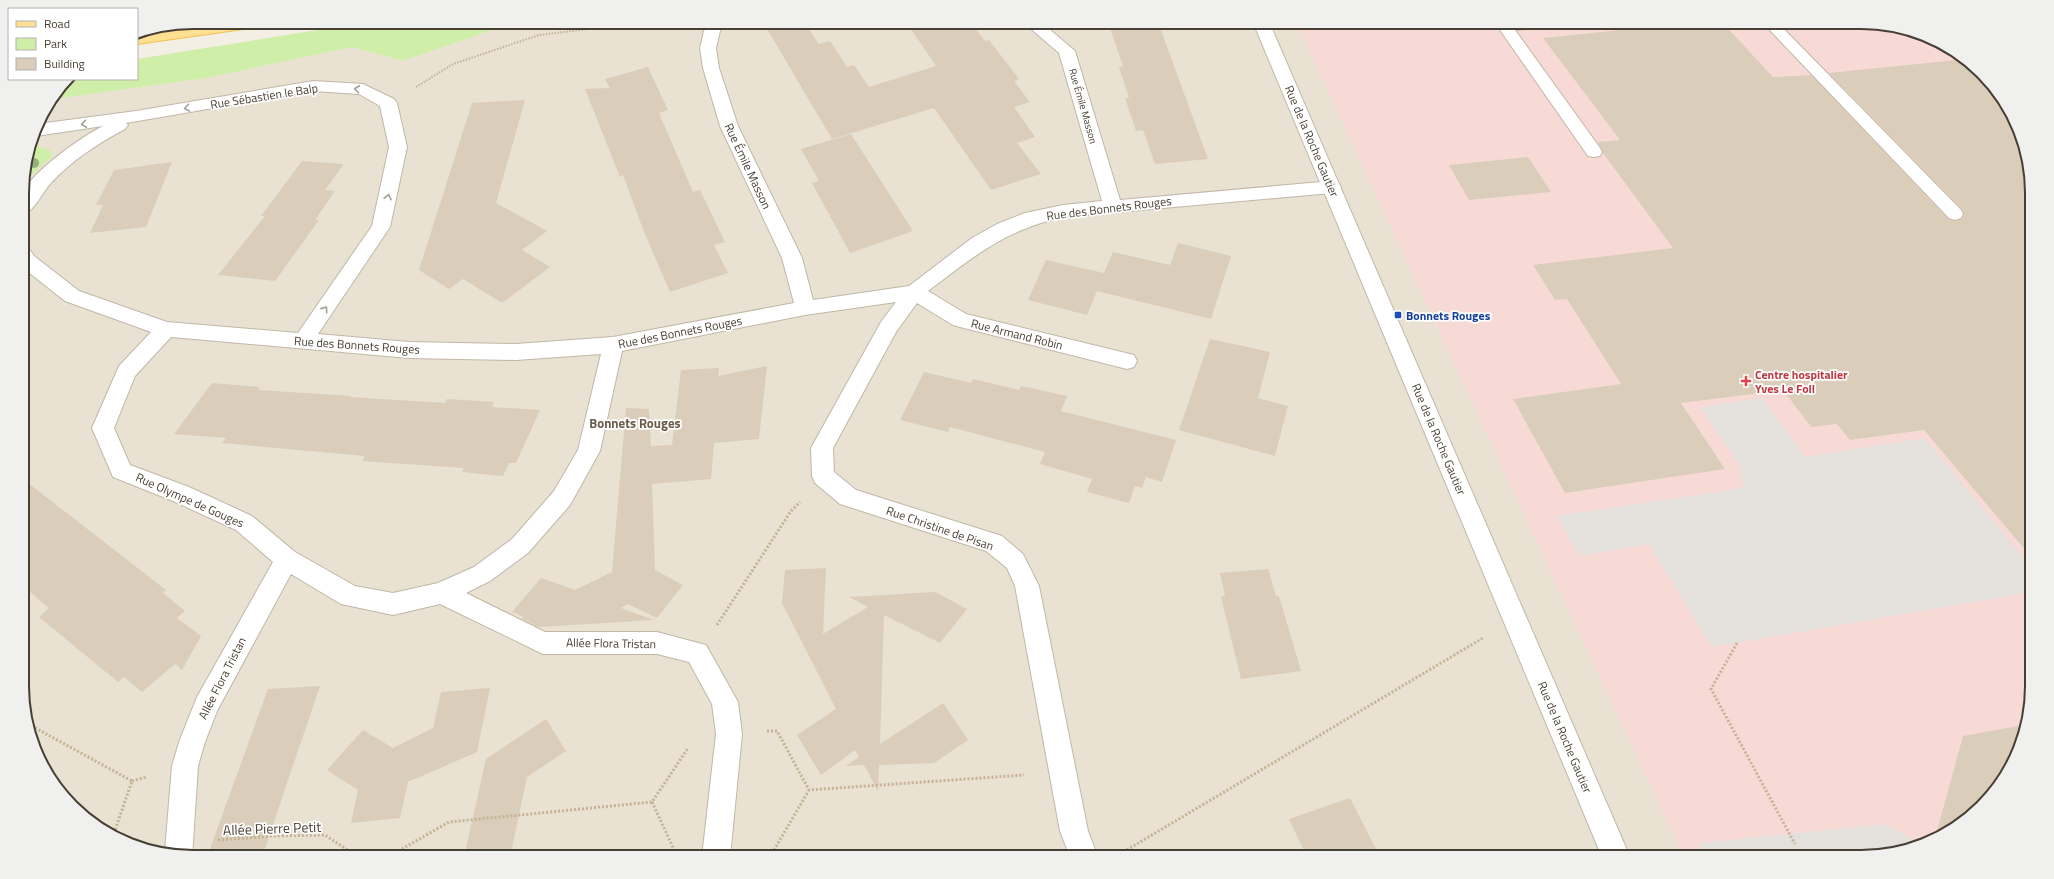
<svg xmlns="http://www.w3.org/2000/svg" width="2054" height="879" font-family="'Titillium Web',sans-serif">
  <rect width="100%" height="100%" fill="#f4efe4"/>
  <!-- residential -->
  <path fill="#e9e1d2" d="M556 22H1296L1559 590 1684 857H193L128 844 89 822 58 790 35 752 23 708 22 182 40 117 54 99 206 78 352 47 403 61 495 29Z"/>
  <!-- medical -->
  <path fill="#f7dad6" d="M1296 22H1861L1926 35 1965 57 1997 89 2019 128 2031 171 2032 686 2019 751 1997 790 1965 822 1916 848 1872 857H1684L1559 590Z"/>
  <!-- green -->
  <path fill="#cfeea8" d="M368 22H556L495 29 403 61 352 47 206 78 54 99 69 79H137V59Z
    M38 146 50 150 52 157 38 168 22 187 32 147Z"/>
  <!-- parking -->
  <path fill="#e4e1dd" d="M1762 398 1805 457 1925 438 2032 568V592L1712 647 1649 544 1579 556 1557 516 1744 488 1739 464 1700 407Z
    M1886 824 1922 845 1916 848 1872 857H1707L1700 843Z"/>
  <!-- building -->
  <path fill="#dacebb" d="M763 22H804L819 44 830 41 847 67 854 65 869 87 936 66 906 22H970L985 41 989 40 1019 79 1014 81 1030 102 1014 107 1035 137 1017 143 1041 174 991 190 934 108 832 139Z
    M1108 22H1158L1208 159 1155 164 1143 130 1136 131 1125 98H1129L1119 67 1123 66Z
    M1698 22H1722L1773 77 1811 75 1948 219 1955 221 1962 219 1964 213 1962 209 1829 73 1967 59 1997 89 2019 128 2031 171 2032 558 1924 430 1850 440 1837 424 1811 427 1783 390 1681 403 1725 469 1565 493 1513 399 1621 384 1567 299 1555 300 1533 265 1673 248 1603 153 1598 142 1620 140 1543 38Z
    M648 67 668 110 659 113 693 192 700 190 725 242 714 245 728 273 670 292 644 232 623 175 620 177 585 89 610 88 605 79Z
    M525 100 496 203 547 231 522 250 550 267 502 303 463 279 449 289 419 270 472 103Z
    M851 134 913 231 850 253 812 183 819 181 801 149Z
    M1528 157 1551 192 1469 200 1449 165Z
    M302 161 344 164 325 190 335 191 315 220H319L275 281 218 275 265 216H261Z
    M172 162 146 227 90 233 103 205H96L114 170Z
    M1178 243 1231 256 1211 319 1097 291 1087 315 1028 300 1046 260 1104 273 1113 252 1170 265Z
    M1210 339 1270 352 1258 398 1288 406 1275 456 1179 430Z
    M767 366 759 439 714 443 711 479 652 484 655 570 683 585 657 618 628 604 621 608 654 620 538 627 521 618 524 617 512 612 541 578 575 590 612 572 626 408 649 409 651 446 672 445 681 370 719 368 718 376Z
    M924 372 971 383 973 379 1019 390 1021 386 1067 396 1061 411 1176 440 1162 482 1146 477 1142 488 1135 486 1129 503 1087 492 1092 479 1040 464 1045 452 950 427 948 432 900 420Z
    M212 383 260 387 258 390 351 396 350 397 445 403 447 399 494 402 492 407 540 410 516 463H509L503 476 462 472 464 468 362 461 365 456 222 443 226 438 174 434Z
    M23 479 166 590 163 593 185 611 177 618 201 636 182 670 175 664 142 692 124 677 118 682 39 617 49 608 23 586Z
    M826 568 823 634 868 607 849 597 935 592 967 609 940 643 884 615 880 744 943 703 968 740 934 763 879 765 878 791 864 765 846 766 859 757 855 750 821 775 797 735 836 709 782 603 785 570Z
    M1268 569 1276 596H1279L1301 671 1241 679 1221 597 1225 596 1220 573Z
    M320 686 262 857H207L268 689Z
    M490 688 477 752 408 782 400 818 351 823 358 790 327 770 363 730 393 748 433 728 441 692Z
    M546 719 566 751 527 777 510 857H464L486 759Z
    M2024 725 2019 751 1997 790 1965 822 1935 838 1963 736Z
    M1350 798 1380 857H1307L1289 819Z"/>
  <g fill="none" stroke-linecap="round" stroke-linejoin="round">
    <defs>
      <path id="service" d="M1490 22H1565L1563 25 1558 26 1515 30 1600 148 1602 152 1600 156 1594 157 1588 156 1500 30Z
        M1762 22H1777L1961 210 1963 214 1961 218 1955 220 1949 218Z"/>
      <path id="minor" d="M711 22H727L720 31 716 48 719 68 738 126 802 258 813 300 909 286 972 238 997 224 1025 213 1063 205 1102 201 1059 53 1023 22H1041L1075 51 1120 200 1332 181 1338 183 1341 187 1338 191 1332 193 1063 217C1003 231 976 255 928 291L966 314 1134 355 1137 361 1134 367 1127 369 960 327 953 325 917 303 896 332 833 448 834 472 856 490 1002 536 1023 554 1039 586 1088 831 1098 857H1070L1060 831 1015 586 1007 568 986 551 840 504 815 483 812 476 811 448 881 322 896 302 805 315 622 351 600 451 570 505 528 553 490 581 466 593 545 632H657L706 645 738 702 742 734 730 857H702L716 734 712 704 689 662 657 654H543L440 604 393 615 341 604 291 574 217 711 205 742 198 766 192 857 165 851 172 766 179 742 197 697 273 562 236 530 173 501 113 477 92 428 119 366 151 332 65 301 23 268V248L30 250 34 256 79 291 167 322 298 333 372 226 389 147 380 106 359 94 313 91 126 123 128 125 125 129C97 144 72 160 50 184 42 193 34 212 22 215 22 209 21 199 23 193 31 172 83 136 103 126L36 136 38 124 136 111 313 81 363 84 394 99 397 103 407 147 390 227 318 334 409 342 516 344 613 337 794 303 782 258 720 126 703 68 700 48 704 31ZM171 337 409 358 516 360 601 354 578 450 554 491 512 539 474 567 438 583 393 593 355 586 295 552 252 516 189 487 130 465 114 428 135 376Z"/>
      <path id="tertiary" d="M1253 22H1269L1630 857H1602Z"/>
      <path id="primary" d="M224 22H266L264 25 258 27 137 44V34Z"/>
    </defs>
    <!-- service casing -->
    <use href="#service" stroke="#c1b7a6" stroke-width="2"/>
    <!-- minor casing -->
    <use href="#minor" stroke="#c1b7a6" stroke-width="2"/>
    <!-- tertiary casing -->
    <use href="#tertiary" stroke="#c1b7a6" stroke-width="2"/>
    <!-- primary casing -->
    <use href="#primary" stroke="#f2c055" stroke-width="2"/>
    <!-- path-far1 -->
    <path stroke="#c4b395" stroke-width="2" stroke-dasharray="1.5 1.5" stroke-linecap="butt" d="M416 87 453 64 539 35 646 22"/>
    <!-- path -->
    <path stroke="#c4b395" stroke-width="3" stroke-dasharray="2 2" stroke-linecap="butt" d="M717 625 791 511 800 502
      M1737 643 1711 689 1795 844
      M28 724 132 781 113 836
      M767 731H777L809 790 1024 775
      M132 781 147 777
      M652 802 677 856
      M218 840 271 836 325 835 358 857
      M1120 854 1483 638
      M388 857 449 822 652 802 688 748
      M770 857 809 790"/>
    <!-- service -->
    <use href="#service" fill="#fff" fill-rule="evenodd"/>
    <!-- minor -->
    <use href="#minor" fill="#fff" fill-rule="evenodd"/>
    <!-- tertiary -->
    <use href="#tertiary" fill="#fff" fill-rule="evenodd"/>
    <!-- primary -->
    <use href="#primary" fill="#ffdf92" fill-rule="evenodd"/>
  </g>
  <!-- trees -->
  <circle fill="#94b278" cx="34" cy="163" r="5"/>
  <!-- one-way arrows -->
  <defs><path id="oneway-chevron" d="M-2-3.5L2.5 0L-2 3.5" fill="none" stroke-width="1.6" stroke-linecap="round" stroke-linejoin="round"/></defs>
  <g stroke="#a39f99">
    <use href="#oneway-chevron" transform="translate(357 89) rotate(-173)"/>
    <use href="#oneway-chevron" transform="translate(187 108) rotate(170)"/>
    <use href="#oneway-chevron" transform="translate(84 124) rotate(172)"/>
    <use href="#oneway-chevron" transform="translate(388 197) rotate(-78)"/>
    <use href="#oneway-chevron" transform="translate(325 309) rotate(-55)"/>
  </g>
  <!-- markers -->
  <rect fill="#1a4fb4" stroke="#fff" stroke-width="1.5" x="1394" y="311" width="8" height="8" rx="2"/>
  <path fill="#e0444e" stroke="#fff" stroke-width="1.5" d="M1744 375h4v4h4v4h-4v4h-4v-4h-4v-4h4z"/>
  <g text-anchor="middle" dominant-baseline="central" stroke-width="3.5" stroke-linejoin="round" paint-order="stroke">
    <!-- far-street labels -->
    <g font-size="10" fill="#473f33" stroke="#fff">
      <text transform="translate(1083 106) rotate(74)">Rue Émile Masson</text>
    </g>
    <!-- street labels -->
    <g font-size="12" fill="#473f33" stroke="#fff">
      <text transform="translate(264 96) rotate(-9)">Rue Sébastien le Balp</text>
      <text transform="translate(1312 141) rotate(67)">Rue de la Roche Gautier</text>
      <text transform="translate(748 166) rotate(65)">Rue Émile Masson</text>
      <text transform="translate(1109 208) rotate(-7)">Rue des Bonnets Rouges</text>
      <text transform="translate(680 332) rotate(-11)">Rue des Bonnets Rouges</text>
      <text transform="translate(1017 334) rotate(14)">Rue Armand Robin</text>
      <text transform="translate(357 345) rotate(4)">Rue des Bonnets Rouges</text>
      <text transform="translate(1439 439) rotate(67)">Rue de la Roche Gautier</text>
      <text transform="translate(190 500) rotate(24)">Rue Olympe de Gouges</text>
      <text transform="translate(940 528) rotate(19)">Rue Christine de Pisan</text>
      <text transform="translate(611 643) rotate(1)">Allée Flora Tristan</text>
      <text transform="translate(222 678) rotate(-63)">Allée Flora Tristan</text>
      <text transform="translate(1565 737) rotate(67)">Rue de la Roche Gautier</text>
    </g>
    <!-- transit labels -->
    <g font-size="12" font-weight="bold" fill="#164399" stroke="#fff" text-anchor="start">
      <text x="1406" y="315">Bonnets Rouges</text>
    </g>
    <!-- health labels -->
    <g font-size="12" font-weight="bold" fill="#be3a42" stroke="#fff" text-anchor="start">
      <text x="1755" y="374">Centre hospitalier<tspan x="1755" dy="14">Yves Le Foll</tspan></text>
    </g>
    <!-- neighbourhood labels -->
    <g font-size="13" font-weight="bold" fill="#6b5d49" stroke="#fff">
      <text x="635" y="423">Bonnets Rouges</text>
    </g>
    <!-- near-street labels -->
    <g font-size="14" fill="#473f33" stroke="#fff">
      <text transform="translate(272 828) rotate(-2)">Allée Pierre Petit</text>
    </g>
  </g>
  <!-- crop -->
  <path d="M0 0H2054V879H0ZM193 29H1861A164 164 0 0 1 2025 193V686A164 164 0 0 1 1861 850H193A164 164 0 0 1 29 686V193A164 164 0 0 1 193 29Z" fill="#f0f0ef" fill-rule="evenodd"/>
  <path fill="none" stroke="#473f33" stroke-width="2" d="M193 29H1861A164 164 0 0 1 2025 193V686A164 164 0 0 1 1861 850H193A164 164 0 0 1 29 686V193A164 164 0 0 1 193 29Z"/>
  <!-- legend -->
  <rect x="8" y="8" width="130" height="72" fill="#ffffff" stroke="#b5b2ad"/>
  <rect x="16" y="21" width="20" height="6" fill="#ffdf92" stroke="#b5b2ad"/>
  <text x="44" y="28" font-size="12" fill="#473f33">Road</text>
  <rect x="16" y="38" width="20" height="12" fill="#cfeea8" stroke="#b5b2ad"/>
  <text x="44" y="48" font-size="12" fill="#473f33">Park</text>
  <rect x="16" y="58" width="20" height="12" fill="#dacebb" stroke="#b5b2ad"/>
  <text x="44" y="68" font-size="12" fill="#473f33">Building</text>
</svg>
